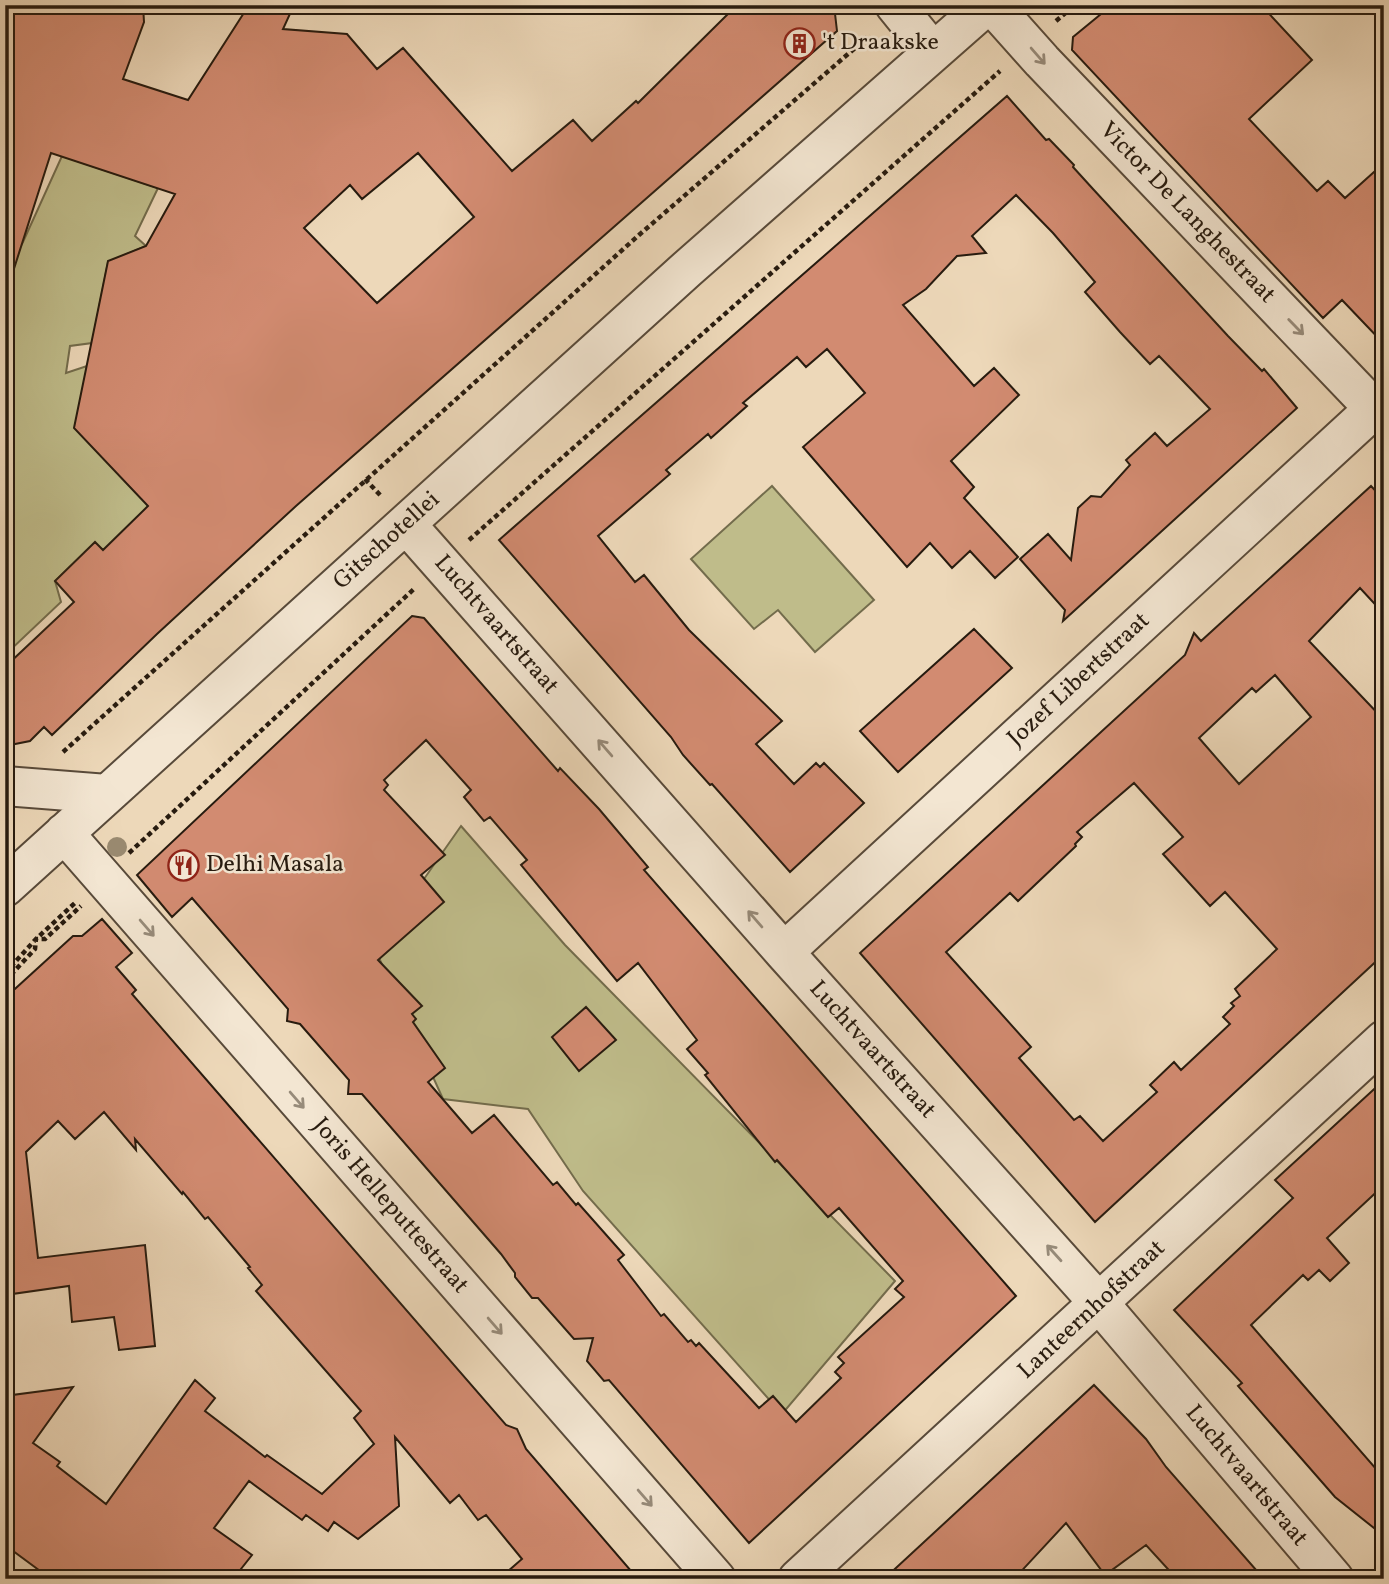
<svg xmlns="http://www.w3.org/2000/svg" width="1389" height="1584" font-family="Vollkorn,serif">
  <rect width="100%" height="100%" fill="#edd8b9"/>
  <filter id="stains"><feTurbulence type="fractalNoise" baseFrequency=".00286" numOctaves="4"/><feColorMatrix values="0 0 0 0 .2 0 0 0 0 .09 0 0 0 0 .02 0 0 0 .5 -.17"/></filter>
  <radialGradient id="worn" r=".72"><stop offset=".6" stop-color="#630" stop-opacity="0"/><stop offset="1" stop-color="#630" stop-opacity=".3"/></radialGradient>
  <!-- green -->
  <path fill="#bfbc8a" stroke="#736c4c" stroke-width="2" d="M62 156 158 188 135 236 146 246 108 262 92 343 70 346 66 373 87 366 148 506 131 577 95 543 55 581 61 602 5 655V338L9 308 5 298V274L23 242Z
    M772 486 874 600 815 652 778 610 754 629 691 559Z
    M461 826 565 945 895 1281 782 1414 583 1191 528 1109 443 1099 375 949Z"/>
  <!-- building -->
  <path fill="#d28b71" stroke="#271b0f" stroke-width="2" fill-rule="evenodd" d="M5 5H143L144 22 123 79 188 100 249 5H294L283 29 347 34 377 69 403 48 512 171 573 120 592 141 636 101 638 103 737 5H834L837 31 296 506 157 634 52 735 44 727 30 741 5 746V667L74 602 55 581 95 542 103 550 148 506 74 428 108 261 146 246 175 194 51 153 11 278 5 277ZM418 153 474 217 377 303 304 228 350 185 362 199Z
    M1112 5H1261L1312 60 1249 119 1317 191 1328 181 1345 198 1384 163V344L1342 300 1323 318 1072 50 1073 37Z
    M1007 96 1046 140 1049 139 1074 165 1073 167 1093 189 1228 336 1262 371 1264 369 1297 408 1063 621 1065 610 1020 559 1048 534 1071 560 1078 508 1091 496 1101 497 1130 465 1126 460 1155 433 1167 446 1210 409 1159 356 1150 364 1120 332 1085 292 1095 282 1053 233 1016 195 972 236 986 253 957 256 926 289 903 305 974 386 994 368 1019 395 951 461 974 487 964 498 1018 557 995 578 970 551 952 568 930 543 907 567 803 447 865 393 827 349 806 367 797 357 743 403 747 406 711 438 708 434 666 470 670 474 598 536 635 582 644 575 689 630 782 721 756 744 794 784 816 763 820 767 824 763 864 803 790 872 712 784 710 785 683 755 671 737 499 540Z
    M1371 486 1384 500V614L1360 588 1309 641 1384 720V954L1095 1222 860 953 1185 655 1194 633 1201 641ZM1275 675 1311 717 1239 784 1199 738 1252 688 1256 692ZM1134 783 1183 837 1163 854 1210 906 1225 892 1277 949 1235 989 1240 996 1231 1003 1234 1006 1223 1017 1230 1024 1181 1070 1174 1062 1150 1085 1157 1092 1103 1141 1080 1116 1074 1120 1019 1058 1031 1047 946 952 1010 893 1018 901 1076 846 1075 844 1082 837 1077 832Z
    M412 616 424 618 558 771 560 768 599 809 648 867 644 870 1016 1296 749 1543 609 1380 604 1381 587 1361 593 1338 574 1339 538 1298H532L515 1277V1273L501 1254 362 1094H348L349 1080 300 1024 287 1021 288 1009 192 898 172 917 137 875ZM426 740 471 790 464 797 484 821 490 817 527 860 521 865 617 981 638 963 697 1040 687 1049 708 1073 705 1075 775 1162 777 1160 828 1217 839 1208 903 1281 895 1289 904 1297 838 1357 844 1363 835 1372 841 1378 796 1422 773 1396 759 1408 699 1343 696 1346 691 1340 688 1342 664 1314 661 1316 618 1260 624 1255 578 1203 576 1205 557 1182 553 1185 494 1115 472 1133 428 1082 445 1068 413 1022 416 1019 412 1014 422 1006 378 960 444 902 421 875 445 855 384 790 388 785 384 780Z
    M974 629 1012 668 898 772 860 731Z
    M102 919 132 953 116 967 136 990 132 994 506 1425 517 1429 526 1449 638 1579H499L522 1559 486 1515 478 1520 459 1495 450 1503 395 1437 399 1506 358 1539 334 1522 328 1531 306 1515 302 1520 249 1481 214 1528 252 1555 233 1579H51L5 1545V1396L73 1387 33 1443 60 1462 57 1466 106 1504 195 1380 215 1398 205 1411 265 1457 267 1455 322 1494 374 1444 354 1418 361 1411 256 1291 262 1285 248 1268 250 1267 208 1217 205 1219 183 1192 182 1194 135 1139 136 1150 104 1112 75 1139 58 1121 26 1152 38 1258 145 1245 155 1346 119 1350 114 1317 72 1322 69 1286 5 1295V998L73 936H82Z
    M586 1007 616 1040 579 1071 552 1037Z
    M1384 1080V1185L1327 1238 1349 1263 1330 1281 1319 1270 1308 1280 1303 1275 1251 1325 1384 1478V1536L1335 1497 1238 1386 1242 1383 1174 1310 1293 1198 1275 1180Z
    M1094 1385 1146 1439 1166 1467 1264 1579H1177L1146 1545 1105 1575 1066 1523 1014 1579H884Z"/>
  <g fill="none" stroke-linecap="round" stroke-linejoin="round">
    <defs>
      <path id="minor" d="M895 5 933 52
        M992 5 1042 61 1384 419
        M406 524 784 952 1099 1303 1334 1579
        M5 786 107 794
        M64 833 716 1579
        M5 887 687 269 987 5
        M784 952 1375 408
        M798 1579 1384 1040"/>
    </defs>
    <!-- minor casing -->
    <use href="#minor" stroke="#584a3a" stroke-width="42"/>
    <!-- path -->
    <path stroke="#271b0f" stroke-width="4.5" stroke-dasharray="5 3.5" stroke-linecap="butt" d="M1056 21 1075 5
      M365 479 381 496
      M469 540 1000 71
      M63 752 639 235 870 35
      M129 853 415 588
      M5 973 36 939 76 902
      M5 981 35 949 36 939H45L81 906"/>
    <!-- minor -->
    <use href="#minor" stroke="#f3e6d2" stroke-width="38"/>
  </g>
  <!-- trees -->
  <circle fill="#998a70" cx="117" cy="847" r="10"/>
  <!-- one-way arrows -->
  <defs><path id="oneway-shaft" d="M-6 0H5M1.5-3L5.5 0L1.5 3" fill="none" stroke-width="1.6" stroke-linecap="round" stroke-linejoin="round" transform="scale(1.75)"/></defs>
  <g stroke="#978b7a">
    <use href="#oneway-shaft" transform="translate(1038 56) rotate(49)"/>
    <use href="#oneway-shaft" transform="translate(1296 327) rotate(46)"/>
    <use href="#oneway-shaft" transform="translate(605 748) rotate(-131)"/>
    <use href="#oneway-shaft" transform="translate(755 919) rotate(-131)"/>
    <use href="#oneway-shaft" transform="translate(147 928) rotate(49)"/>
    <use href="#oneway-shaft" transform="translate(297 1100) rotate(49)"/>
    <use href="#oneway-shaft" transform="translate(1054 1253) rotate(-132)"/>
    <use href="#oneway-shaft" transform="translate(495 1326) rotate(49)"/>
    <use href="#oneway-shaft" transform="translate(645 1498) rotate(49)"/>
  </g>
  <!-- icons -->
  <defs>
    <symbol id="building-ring" viewBox="-11 -11 22 22"><circle r="9.5" fill="#f3e6d2" stroke="#8f2418" stroke-width="1.5"/><path d="M-4-6H4V6H1V3H-1V6H-4ZM-2.5-4.3h1.7v1.8h-1.7ZM.8-4.3h1.7v1.8H.8ZM-2.5-1h1.7V.8h-1.7ZM.8-1h1.7V.8H.8Z" fill="#8f2418"/></symbol>
    <symbol id="restaurant-ring" viewBox="-11 -11 22 22"><circle r="9.5" fill="#f3e6d2" stroke="#8f2418" stroke-width="1.5"/><path d="M-5-6h1v4h1v-4h1v4h1v-4h1v5L-1.5 .5V6h-2V.5L-5-1ZM5-6V6H3V1.5H1.5Q1.5-4 5-6Z" fill="#8f2418"/></symbol>
  </defs>
  <g fill-rule="evenodd">
    <use href="#building-ring" x="782" y="26" width="35" height="35"/>
    <use href="#restaurant-ring" x="166" y="848" width="35" height="35"/>
  </g>
  <g text-anchor="middle" dominant-baseline="central" stroke-width="5" stroke-linejoin="round" paint-order="stroke">
    <!-- poi labels -->
    <g font-size="24" fill="#271b0f" stroke="#f3e6d2" text-anchor="start">
      <text x="822" y="43">'t Draakske</text>
      <text x="206" y="865">Delhi Masala</text>
    </g>
    <!-- street labels -->
    <g font-size="24" fill="#271b0f" stroke="#f3e6d2">
      <text transform="translate(1187 213) rotate(46)">Victor De Langhestraat</text>
      <text transform="translate(387 541) rotate(-42)">Gitschotellei</text>
      <text transform="translate(496 625) rotate(49)">Luchtvaartstraat</text>
      <text transform="translate(1079 680) rotate(-43)">Jozef Libertstraat</text>
      <text transform="translate(872 1050) rotate(48)">Luchtvaartstraat</text>
      <text transform="translate(390 1206) rotate(49)">Joris Helleputtestraat</text>
      <text transform="translate(1092 1310) rotate(-43)">Lanteernhofstraat</text>
      <text transform="translate(1246 1476) rotate(50)">Luchtvaartstraat</text>
    </g>
  </g>
  <!-- margin -->
  <rect width="1389" height="1584" fill="none" stroke="#edd8b9" stroke-width="28"/>
  <rect x="7" y="7" width="1375" height="1570" fill="none" stroke="#271b0f" stroke-width="3.5"/>
  <rect x="14" y="14" width="1361" height="1556" fill="none" stroke="#271b0f" stroke-width="2"/>
  <rect width="100%" height="100%" filter="url(#stains)"/>
  <rect width="100%" height="100%" fill="url(#worn)"/>
</svg>
